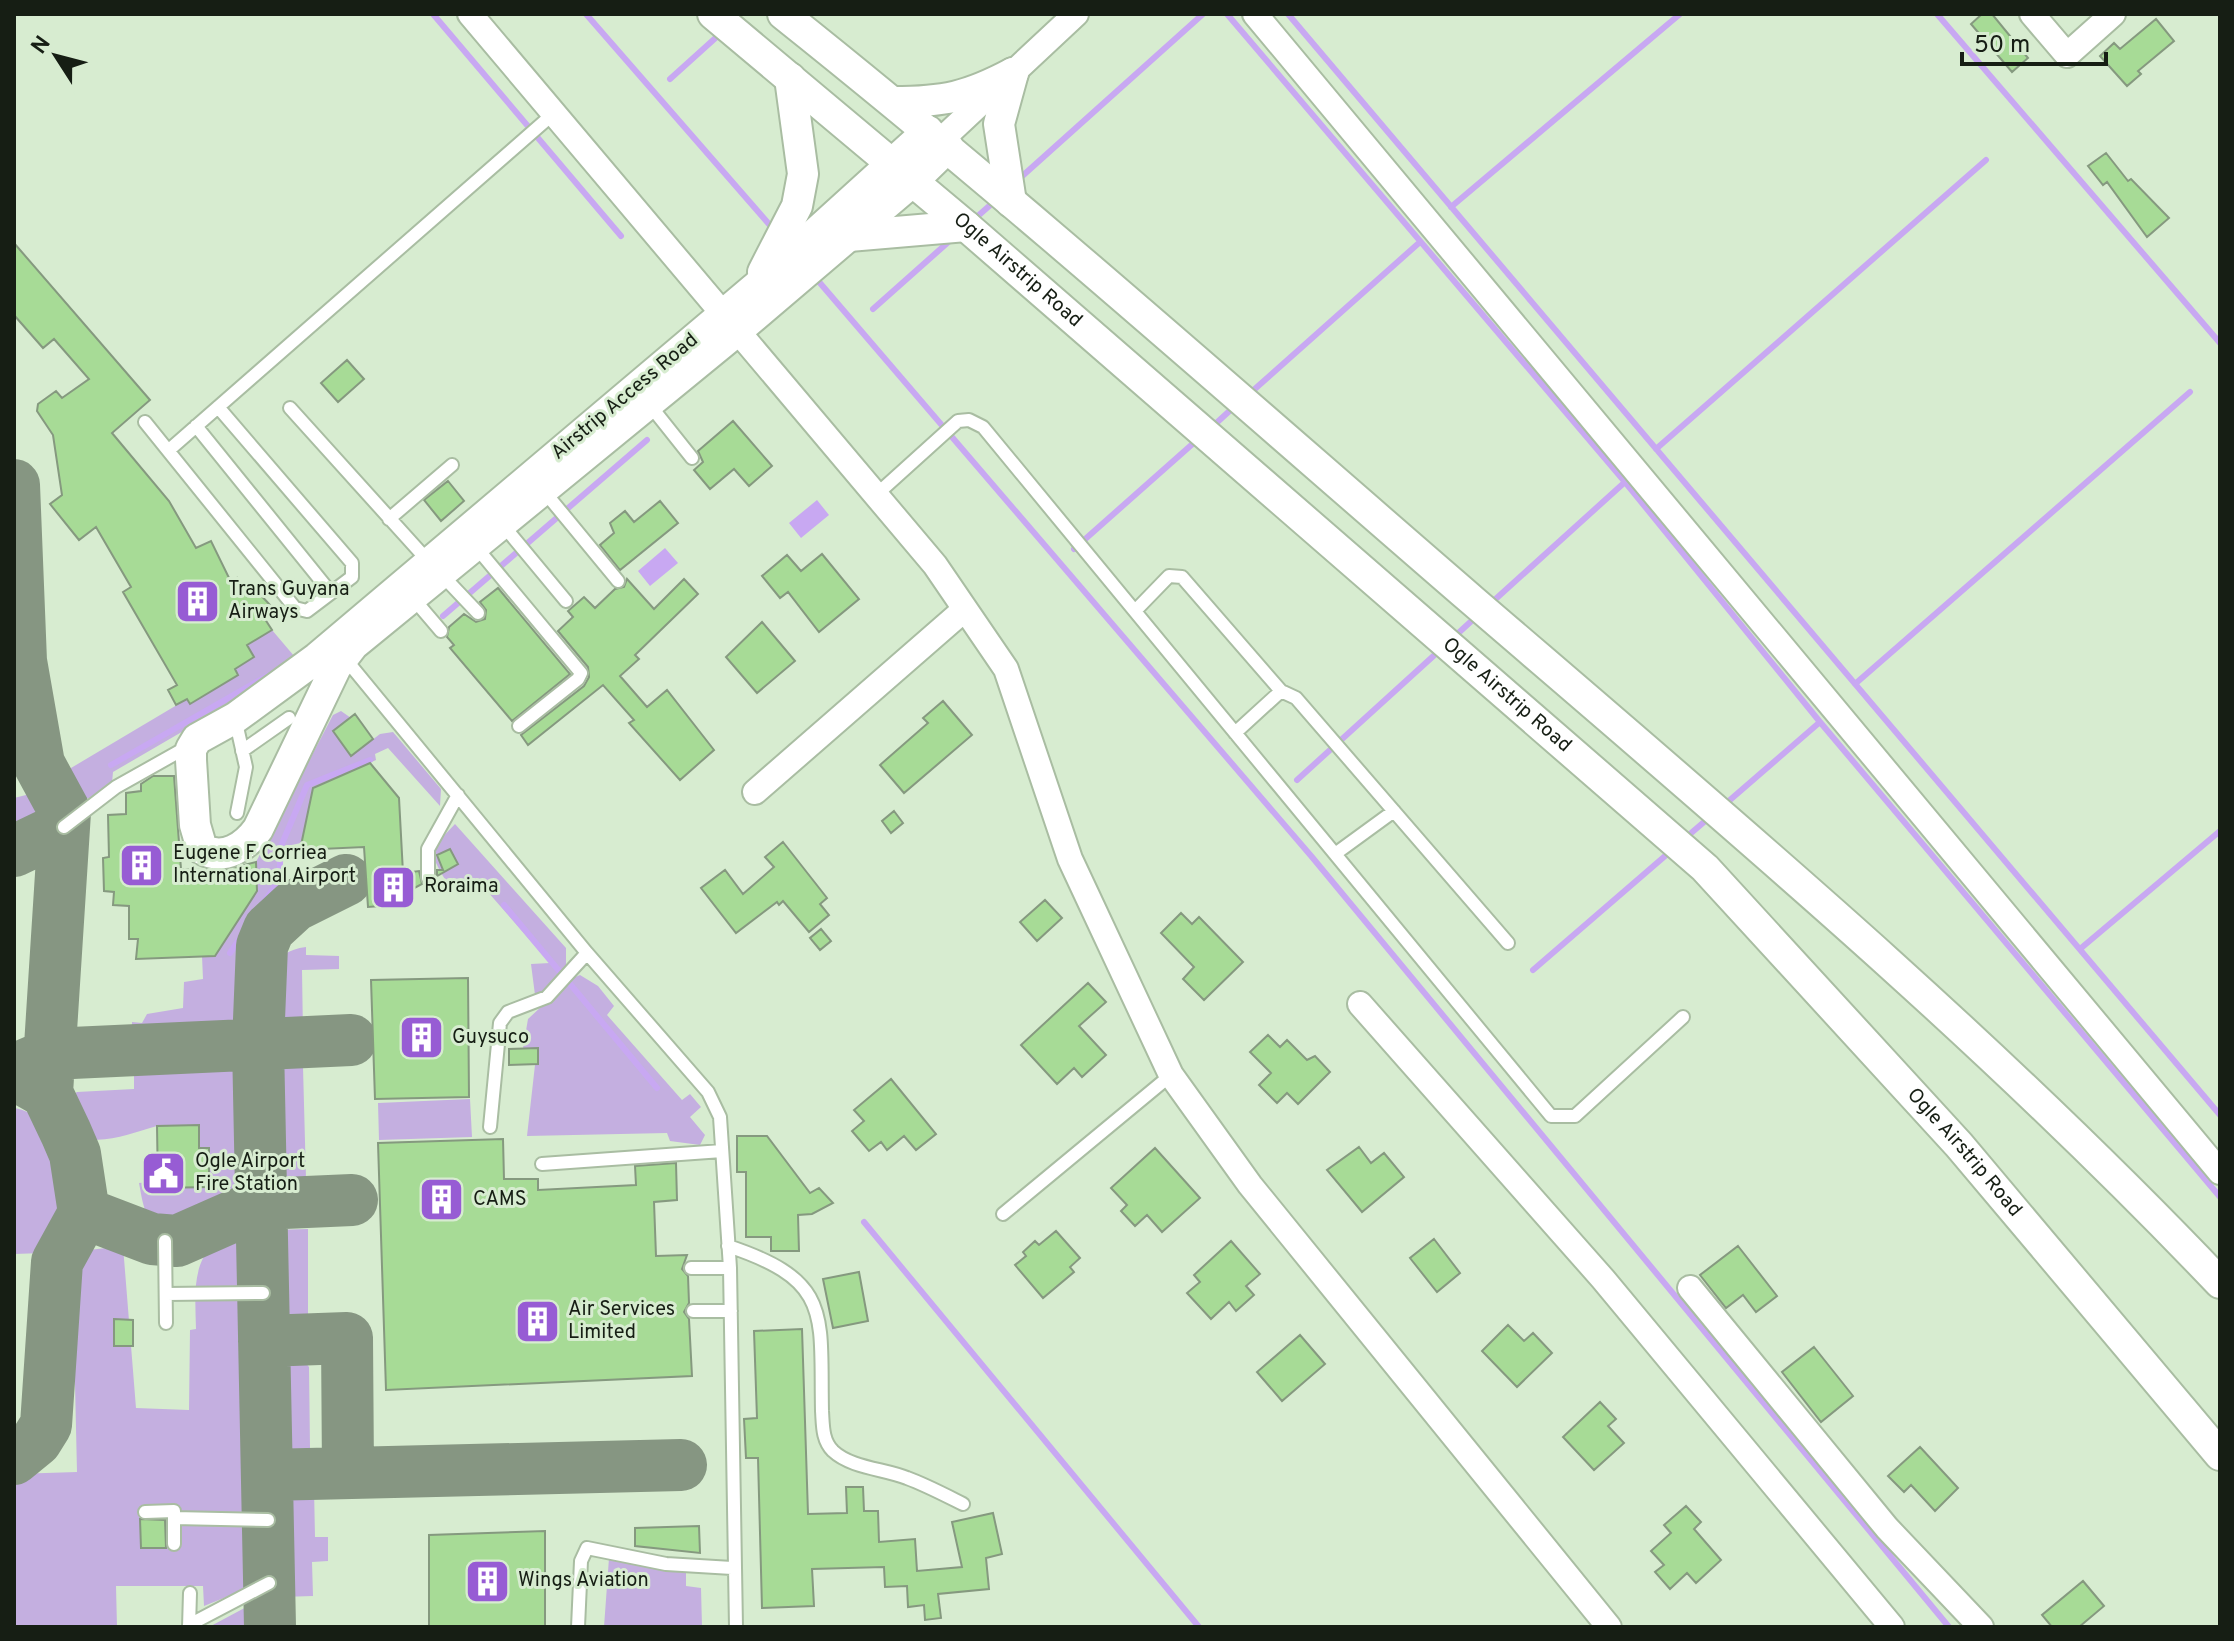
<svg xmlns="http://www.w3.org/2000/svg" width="2234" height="1641" font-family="Overpass,sans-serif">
  <rect width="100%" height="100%" fill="#d7ecd0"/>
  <!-- green -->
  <path fill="#c4afe0" d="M272 630 300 663 113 772 112 783 90 798 75 799 66 792 64 777 71 768 187 699 190 704 238 675 229 659 240 666 254 657 247 645Z
    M341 711 351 718 333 731 351 756 380 734 393 732 441 789 440 806 388 748 375 754 376 760 313 788 301 843 282 847 281 884 295 886V895C254 919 243 952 242 997 241 1010 242 1024 238 1035L230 1040 132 1042V1022L142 1023 147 1014 183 1008 184 982 203 979 202 956 257 891 256 862 333 715Z
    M34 793 47 800 50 813 42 826 14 842V798Z
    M455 824 566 948V967L540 994 535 995 531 964 550 963 480 883 448 884C428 852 429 851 455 824Z
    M306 947V955L339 956V969L302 970 303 1035 266 1038C266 1001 257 953 306 947Z
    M580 975 598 986 614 1006 607 1015 682 1100 690 1094 701 1107 690 1117 705 1135 700 1145 670 1141 667 1133 527 1136 535 1065 538 1064V1048H523L528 1019 571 979Z
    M229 1062 243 1072 246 1080 245 1200C234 1214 220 1210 204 1214 194 1216 185 1224 174 1226 145 1233 143 1203 139 1183L158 1181 157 1126C121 1136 66 1161 64 1101L77 1092 134 1089V1066Z
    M269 1066 303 1067 306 1179 298 1191 276 1190 269 1183Z
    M470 1099 472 1137 379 1140 378 1103Z
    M15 1108C78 1122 86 1214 43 1253L14 1254Z
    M308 1229V1321L298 1330H285L273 1315 272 1230Z
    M234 1230 249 1237 255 1580 246 1589 204 1606 203 1586H116L117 1627H14V1474L77 1472 72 1252 123 1246 136 1408 189 1410 190 1330 196 1329C195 1288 190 1251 234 1230Z
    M298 1354 309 1367 310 1448 303 1459 290 1462 280 1455 277 1447 276 1370 285 1355Z
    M314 1488 315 1537H328V1561L312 1562 313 1596 281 1597 279 1489Z
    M609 1558 686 1573V1586L701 1588 702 1627H604Z
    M252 1604 258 1608V1627H209Z"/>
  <!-- water -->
  <path fill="#c8a8f2" d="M817 500 829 515 801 538 789 523Z
    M665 548 678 563 650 586 638 571Z"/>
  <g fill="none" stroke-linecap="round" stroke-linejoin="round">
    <!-- stream -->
    <path stroke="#c8a8f2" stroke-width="6" d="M433 14 621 236
      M586 14 775 231
      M1227 14 1625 482 1820 722 2220 1197
      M1288 14 2220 1115
      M1937 14 2220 343
      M670 79 721 33
      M1019 179 1203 14
      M1451 207 1680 14
      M971 222 996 200
      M814 276 1312 857 1949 1627
      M873 309 954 237
      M1248 395 1420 242
      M1212 427 1236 405
      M1656 449 1986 160
      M1074 549 1197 440
      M1489 605 1625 482
      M443 616 647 440
      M1454 637 1478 615
      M1855 684 2190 392
      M111 765 274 672
      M1297 780 1440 650
      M1723 806 1820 722
      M1683 840 1711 816
      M504 905 657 1088
      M2080 949 2220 831
      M230 953 279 880 281 846 307 785 370 760
      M1533 970 1672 850
      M864 1222 1199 1627"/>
    <!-- taxiway -->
    <path stroke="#869682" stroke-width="52" d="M14 485 21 661 39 764 65 812 47 1093
      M14 851 64 827
      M18 1068 48 1055 72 1053 351 1040
      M84 1213 152 1239 177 1241 261 1204 352 1200
      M264 1341 347 1338 348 1473
      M14 1459 36 1441 46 1425 57 1262 84 1213 75 1154 66 1133 47 1093 17 1076
      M267 1475 681 1465
      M270 1627 258 1044 262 946 269 929 294 906 346 880"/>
  </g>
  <!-- building -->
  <path fill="#a7db96" stroke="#85997f" stroke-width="2" d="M1982 14H1992L2028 58 2012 72 1971 24Z
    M2156 19 2174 41 2138 71 2141 74 2127 86 2100 56 2114 43 2120 49Z
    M2106 153 2128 181 2131 179 2169 218 2147 237 2107 182 2103 185 2088 166Z
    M14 243 150 400 112 433 169 501 196 548 211 541 231 582 237 578 247 596 255 589 270 605 261 613 272 630 247 645 254 657 235 669 238 675 190 704 187 699 176 705 168 690 177 685 123 592 131 587 96 527 79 540 50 504 62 495 53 435 37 411 38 404 56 391 62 398 89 379 54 339 43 348 14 315Z
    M347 360 364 379 338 402 321 383Z
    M733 421 772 466 749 486 734 469 710 489 694 470 703 462 698 451Z
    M448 481 464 501 441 521 424 500Z
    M660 501 678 523 620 570 600 545 614 533 610 523 625 511 634 522Z
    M822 554 859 599 819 632 788 592 780 598 762 576 787 555 801 571Z
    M627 579 654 609 684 579 698 594 635 655 639 659 620 676 647 707 667 690 714 750 680 780 629 723 634 720 603 685 528 745 521 735 584 686 589 677 588 667 558 631 573 617 568 611 584 597 595 608 615 589 624 587Z
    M498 588 570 674 512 721 450 648 454 645 447 637 449 627 464 614 476 622 485 619 486 610 480 602Z
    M762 622 795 661 757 693 726 657Z
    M943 701 972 735 904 793 880 765 928 723 923 718Z
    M355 714 373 739 351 756 333 731Z
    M370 763 399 798 403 873 419 871 422 884 381 906 368 907 364 847 300 850 313 788Z
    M153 776H174L181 869 220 871 256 862 257 891 215 956 136 959 138 939H129V906L113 905 114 892 104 891 103 858 109 857 108 815 126 814V793L141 791V784Z
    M894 811 903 823 891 833 882 821Z
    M783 842 827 898 820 904 829 915 809 932 783 901 779 905 777 902 736 933 701 888 725 870 743 894 774 867 765 857Z
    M450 849 458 864 437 876V870H443L437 855Z
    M1045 900 1062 918 1037 941 1020 922Z
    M1181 913 1192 924 1199 917 1243 962 1204 1000 1183 979 1194 967 1161 933Z
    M821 929 831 941 820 950 810 938Z
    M468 978 469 1097 375 1099 371 980Z
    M1088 983 1106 1002 1079 1026 1106 1055 1082 1077 1074 1068 1057 1084 1021 1045Z
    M1268 1035 1280 1047 1287 1040 1307 1060 1315 1056 1330 1072 1298 1104 1287 1093 1277 1103 1259 1085 1271 1073 1250 1052Z
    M538 1048V1064L509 1065V1049Z
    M891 1079 936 1134 916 1150 904 1136 887 1150 881 1142 869 1151 852 1131 864 1121 854 1110Z
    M199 1125V1148H209V1187L158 1188 157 1126Z
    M737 1136H767L810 1193 819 1188 833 1203 812 1214 798 1215 799 1251H771V1237H746V1172H737Z
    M503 1139 504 1179H538V1190L636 1185 635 1166 676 1163 677 1200 654 1202 656 1256 687 1255 682 1269 688 1276 689 1303 684 1312 689 1319 692 1376 386 1390 378 1143Z
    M1359 1147 1371 1163 1384 1153 1404 1177 1362 1212 1327 1170Z
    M1155 1148 1200 1198 1162 1232 1147 1215 1135 1226 1121 1211 1127 1205 1111 1188Z
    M1056 1231 1080 1258 1070 1267 1074 1272 1043 1298 1015 1265 1026 1256 1023 1252 1035 1241 1039 1245Z
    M1434 1239 1460 1273 1437 1292 1410 1258Z
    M1231 1241 1260 1274 1246 1286 1254 1295 1236 1311 1229 1302 1211 1319 1187 1293 1200 1282 1194 1275Z
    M1738 1246 1777 1296 1756 1312 1743 1295 1726 1308 1700 1275Z
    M859 1272 868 1321 833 1328 823 1279Z
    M114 1319 133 1320V1346H114Z
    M1508 1325 1524 1341 1533 1333 1552 1353 1517 1387 1482 1351Z
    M802 1329 808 1514 847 1513 846 1487H863L864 1511H878L879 1542 915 1539 917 1571 962 1567 952 1522 993 1513 1002 1554 986 1558 989 1589 938 1594 941 1618 925 1620 924 1605 908 1607 907 1586 885 1587 884 1567 812 1569 814 1606 762 1608 758 1458H746L744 1419 757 1418 754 1331Z
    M1300 1335 1325 1364 1282 1401 1257 1372Z
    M1814 1347 1853 1396 1821 1422 1782 1372Z
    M1600 1402 1616 1419 1608 1426 1624 1443 1594 1470 1563 1437Z
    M1920 1447 1958 1488 1935 1511 1911 1485 1904 1492 1888 1476Z
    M1686 1506 1701 1522 1694 1529 1721 1560 1696 1583 1687 1573 1670 1589 1655 1572 1664 1565 1651 1551 1671 1533 1664 1525Z
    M140 1519 165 1520 166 1548H141Z
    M699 1526 700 1553 635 1546V1528Z
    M545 1531V1627H429V1535Z
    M2083 1581 2104 1606 2079 1627H2052L2042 1615Z"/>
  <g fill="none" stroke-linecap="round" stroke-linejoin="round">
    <defs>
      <path id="service" d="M649 404 692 458
        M290 408 429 562
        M145 422 295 608 307 611 352 577V563L218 407
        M196 426 331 593
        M169 450 553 114
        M543 490 618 581
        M876 495 958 421 969 420 983 427 1551 1116H1575L1683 1017
        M389 519 452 465
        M503 525 566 601
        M476 547 581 673 578 679 519 726
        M442 575 478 613
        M412 597 441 631
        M1135 611 1169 576 1182 577 1281 691 1296 698 1508 943
        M343 656 587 953 708 1092 720 1117 730 1268 736 1627
        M235 718 246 767 237 813
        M1235 733 1281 691
        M242 751 289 718
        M64 827 116 787 189 746
        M1335 854 1394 811
        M428 878V849L458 795
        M490 1127 500 1023 508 1012 547 997 587 953
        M542 1164 722 1151
        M1003 1214 1171 1075
        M165 1241 166 1323
        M728 1246C833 1281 820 1314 822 1411 823 1425 822 1440 833 1451 851 1468 885 1469 907 1478 926 1485 945 1495 963 1504
        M691 1268H730
        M166 1294 263 1293
        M693 1311H731
        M145 1512 174 1511V1544
        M174 1518 268 1520
        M189 1625 269 1583
        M189 1627 190 1593
        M578 1627 581 1561 587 1548 666 1564 732 1568"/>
      <path id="minor" d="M470 14 935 565 1006 669 1070 859 1171 1075 1250 1185 1609 1627
        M1255 14 2220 1172
        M2032 14 2067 55 2113 14
        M940 141 1076 14
        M755 792 965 609
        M1360 1004 1603 1279 1892 1627
        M1690 1288 1887 1528 1981 1627"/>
      <g id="tertiary">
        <path id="s1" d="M713 14 966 226 1705 868 1959 1145 2220 1455"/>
        <path d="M783 14C1019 202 1245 404 1473 601 1729 821 1987 1038 2220 1283"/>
        <path d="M893 102C944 102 968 97 1013 73"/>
        <path d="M928 131 755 288 317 658 235 718 197 739 191 749V760L195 825 202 849C224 861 245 847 258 829L336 667 353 645 738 330 913 181 948 147"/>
        <path d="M1011 202 999 124 1013 73"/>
        <path d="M849 236 966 226"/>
        <path d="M763 272 797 206 803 174 790 78"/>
      </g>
    </defs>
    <!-- service casing -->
    <use href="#service" stroke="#a9bda2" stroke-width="16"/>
    <!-- minor casing -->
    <use href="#minor" stroke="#a9bda2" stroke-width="28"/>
    <!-- tertiary casing -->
    <use href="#tertiary" stroke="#a9bda2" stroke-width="34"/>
    <!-- service -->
    <use href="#service" stroke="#fff" stroke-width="12"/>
    <!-- minor -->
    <use href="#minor" stroke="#fff" stroke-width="24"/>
    <!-- tertiary -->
    <use href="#tertiary" stroke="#fff" stroke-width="30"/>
  </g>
  <!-- icons -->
  <defs>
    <symbol id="building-square" viewBox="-11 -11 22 22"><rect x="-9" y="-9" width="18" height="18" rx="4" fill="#975cd4" stroke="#d7ecd0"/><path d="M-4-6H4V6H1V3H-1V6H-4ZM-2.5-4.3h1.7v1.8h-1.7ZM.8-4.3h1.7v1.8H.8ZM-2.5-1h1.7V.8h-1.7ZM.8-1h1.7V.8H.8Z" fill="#fff"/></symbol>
    <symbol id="civic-square" viewBox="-11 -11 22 22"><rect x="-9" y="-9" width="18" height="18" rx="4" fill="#975cd4" stroke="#d7ecd0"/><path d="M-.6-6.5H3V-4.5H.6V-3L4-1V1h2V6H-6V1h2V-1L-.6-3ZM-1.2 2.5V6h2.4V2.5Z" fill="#fff"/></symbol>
  </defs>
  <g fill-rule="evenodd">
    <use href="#building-square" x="172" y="576" width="51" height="51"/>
    <use href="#building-square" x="116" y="840" width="51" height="51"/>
    <use href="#building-square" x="368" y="862" width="51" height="51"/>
    <use href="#building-square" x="396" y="1012" width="51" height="51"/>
    <use href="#civic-square" x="138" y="1148" width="51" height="51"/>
    <use href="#building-square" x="416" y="1174" width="51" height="51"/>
    <use href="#building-square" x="512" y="1296" width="51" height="51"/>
    <use href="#building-square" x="462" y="1556" width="51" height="51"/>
  </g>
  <g text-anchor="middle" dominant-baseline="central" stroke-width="6" stroke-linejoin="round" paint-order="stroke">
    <!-- street labels -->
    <g font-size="20" fill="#161e14" stroke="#d7ecd0">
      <text stroke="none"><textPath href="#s1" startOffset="398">Ogle Airstrip Road</textPath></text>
      <text transform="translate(625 397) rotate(-40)">Airstrip Access Road</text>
      <text stroke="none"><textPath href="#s1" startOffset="1046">Ogle Airstrip Road</textPath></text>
      <text stroke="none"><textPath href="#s1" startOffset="1694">Ogle Airstrip Road</textPath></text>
    </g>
    <!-- poi labels -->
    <g font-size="20" fill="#161e14" stroke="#d7ecd0" text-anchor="start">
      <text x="228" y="590">Trans Guyana<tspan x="228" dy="23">Airways</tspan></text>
      <text x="173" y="854">Eugene F Corriea<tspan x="173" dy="23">International Airport</tspan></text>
      <text x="424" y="887">Roraima</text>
      <text x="452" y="1038">Guysuco</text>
      <text x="195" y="1162">Ogle Airport<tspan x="195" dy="23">Fire Station</tspan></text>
      <text x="473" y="1200">CAMS</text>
      <text x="568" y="1310">Air Services<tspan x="568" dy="23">Limited</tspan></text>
      <text x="518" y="1581">Wings Aviation</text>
    </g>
  </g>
  <!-- border -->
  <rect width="2234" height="1641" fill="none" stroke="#161e14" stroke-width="32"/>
  <!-- north arrow -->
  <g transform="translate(56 56) rotate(306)" stroke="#d7ecd0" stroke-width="6" paint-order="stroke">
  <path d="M0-6L14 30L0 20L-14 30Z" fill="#161e14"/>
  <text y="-12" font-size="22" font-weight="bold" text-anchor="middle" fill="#161e14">N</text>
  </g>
  <!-- scale -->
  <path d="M1962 52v12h144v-12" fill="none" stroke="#161e14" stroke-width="4"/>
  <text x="1974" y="52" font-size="24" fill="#161e14" stroke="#d7ecd0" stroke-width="6" paint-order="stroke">50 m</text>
</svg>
